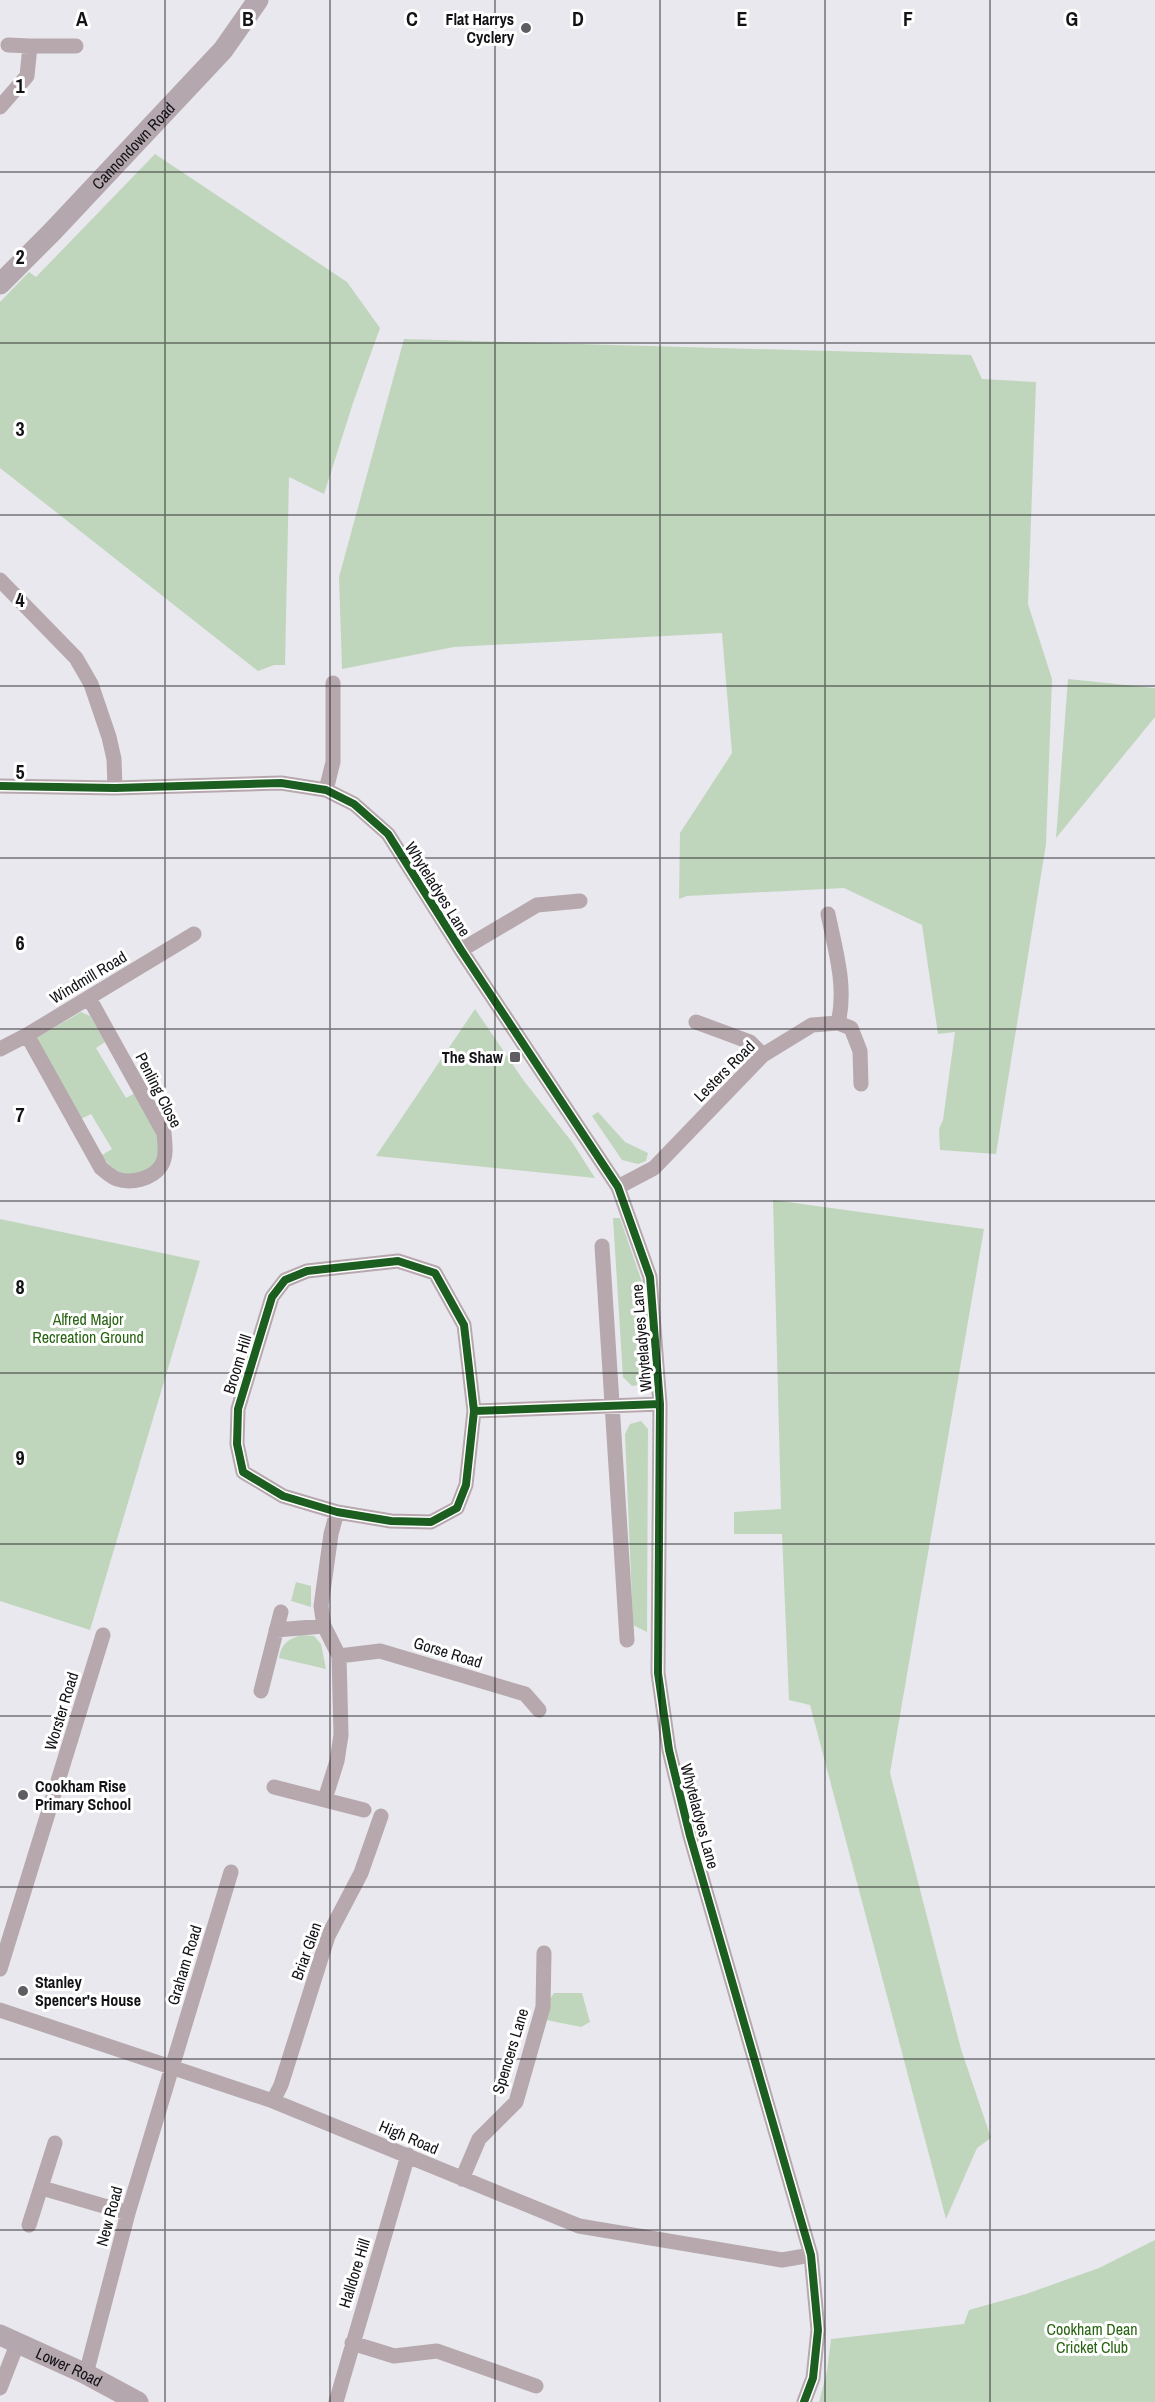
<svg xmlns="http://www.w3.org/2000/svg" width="1155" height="2402" font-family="'Archivo Narrow',sans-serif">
  <rect width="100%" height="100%" fill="#e8e8ee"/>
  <!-- green -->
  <path fill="#c0d6bc" d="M155 154 347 282 380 328 353 403 324 494 289 477 285 665H274L258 671 0 468V302L29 272 36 277Z
    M404 339 971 355 982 379 1036 382 1028 604 1052 679 1046 844 996 1154 940 1150 939 1129 943 1120 955 1032 938 1034 922 925 844 888 687 896 679 899 680 833 732 753 722 633 454 647 342 669 339 577Z
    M1068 679 1155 688V717L1056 838Z
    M475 1009 524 1081 572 1142 595 1178 376 1156Z
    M81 1012 90 1016 105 1042 96 1048 126 1098 135 1093 161 1137 163 1151C159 1156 154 1167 148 1171 131 1183 111 1171 102 1155L112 1149 91 1114 81 1119 37 1047 38 1037Z
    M598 1112 625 1142 648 1153 646 1161 638 1164 622 1160 592 1116Z
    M773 1200 984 1229 890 1773 961 2049 991 2138 977 2148 946 2219 810 1705 789 1700 782 1534H734V1512L781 1509Z
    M613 1218H620L642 1282 651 1374 646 1384 632 1386 623 1377Z
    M0 1219 200 1261 90 1630 0 1601Z
    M641 1421 648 1429 647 1632 633 1625 625 1434 630 1424Z
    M296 1582 311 1586V1607L291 1601Z
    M302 1635 314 1636 321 1644 326 1669 279 1658C281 1644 288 1639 302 1635Z
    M554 1993H582L590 2022 581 2027 546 2020 550 1999Z
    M1155 2240V2402H819L827 2371 831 2339 964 2324 969 2310 1026 2294 1099 2268Z"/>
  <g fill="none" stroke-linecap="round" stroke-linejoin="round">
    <!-- street -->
    <path stroke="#b6a8ad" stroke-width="15" d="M8 45 30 46
      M0 107 27 76 30 46H76
      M0 580 76 658 91 684 109 737 114 759 115 788
      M0 786 115 788 281 783 326 790 354 804 388 834 461 950 618 1187 650 1277 660 1404 658 1673 669 1750 690 1836 811 2255 818 2330 813 2378 804 2402
      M326 790 333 762V683
      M828 914C835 949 847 987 838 1023
      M461 950 537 905 580 901
      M696 1022 750 1042 763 1055
      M27 1035 101 1168C106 1172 111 1177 117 1179 131 1184 152 1179 161 1166 167 1157 165 1144 164 1133L89 998
      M0 1049 27 1035 194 934
      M618 1187 654 1168 763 1055 812 1025 838 1023 851 1028 860 1051 861 1084
      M602 1246 627 1640
      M474 1411 464 1325 435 1273 398 1261 307 1271 285 1280 272 1297 238 1409 237 1444 243 1472 283 1496 337 1512 391 1521 431 1522 457 1508 466 1485 474 1411 660 1404
      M276 1630 324 1626
      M339 1656 380 1651 525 1694 539 1710
      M261 1691 281 1612
      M274 1787 364 1810
      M325 1799 337 1761 341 1735 339 1656 324 1626 321 1606 331 1534 337 1512
      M0 1969 103 1635
      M0 2010 273 2101 579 2226 782 2260 811 2255
      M273 2101 281 2085 328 1936 361 1873 381 1816
      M462 2179 479 2139 516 2102 543 2007 544 1953
      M42 2188 128 2213
      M29 2225 55 2143
      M352 2343 394 2356 437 2351 536 2386
      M86 2374 128 2213 231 1872
      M0 2388 18 2342
      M336 2402 408 2155"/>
    <!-- secondary -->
    <g stroke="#b5a7ae" stroke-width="21">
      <path id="s1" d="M0 284 52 232 223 50 258 0"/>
      <path id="s2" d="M0 2335 86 2374 138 2402"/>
    </g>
    <defs>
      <path id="cycleway" d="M0 786 115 788 281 783 326 790 354 804 388 834 461 950 618 1187 650 1277 660 1404 658 1673 669 1750 690 1836 811 2255 818 2330 813 2378 804 2402
        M474 1411 464 1325 435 1273 398 1261 307 1271 285 1280 272 1297 238 1409 237 1444 243 1472 283 1496 337 1512 391 1521 431 1522 457 1508 466 1485 474 1411 660 1404"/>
    </defs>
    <!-- cycleway casing -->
    <use href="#cycleway" stroke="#fff" stroke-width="11"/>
    <!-- cycleway -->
    <use href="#cycleway" stroke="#1b5e20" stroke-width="8"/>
  </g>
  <!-- grid -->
  <path fill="none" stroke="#131317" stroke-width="1.5" stroke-opacity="0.55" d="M165 0V2402M330 0V2402M495 0V2402M660 0V2402M825 0V2402M990 0V2402M0 172H1155M0 343H1155M0 515H1155M0 686H1155M0 858H1155M0 1029H1155M0 1201H1155M0 1373H1155M0 1544H1155M0 1716H1155M0 1887H1155M0 2059H1155M0 2230H1155"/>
  <!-- markers -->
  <g fill="#5e5e62" stroke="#fff" stroke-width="2">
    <circle cx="526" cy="28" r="6"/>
    <rect x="509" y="1051" width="12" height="12" rx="3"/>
    <circle cx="23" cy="1795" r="6"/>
    <circle cx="23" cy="1991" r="6"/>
  </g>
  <g text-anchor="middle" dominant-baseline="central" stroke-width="6" stroke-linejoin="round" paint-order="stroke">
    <!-- poi labels -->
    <g font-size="16" font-weight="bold" fill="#131317" stroke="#fff" text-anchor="end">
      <text x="514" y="19">Flat Harrys<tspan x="514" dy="18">Cyclery</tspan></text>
      <text x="503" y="1057">The Shaw</text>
      <text x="35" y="1786" text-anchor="start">Cookham Rise<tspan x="35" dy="18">Primary School</tspan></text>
      <text x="35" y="1982" text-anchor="start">Stanley<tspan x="35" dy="18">Spencer's House</tspan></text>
    </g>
    <!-- street labels -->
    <g font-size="16" fill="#131317" stroke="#fff">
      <text stroke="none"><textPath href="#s1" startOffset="192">Cannondown Road</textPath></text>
      <text transform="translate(438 889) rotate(58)">Whyteladyes Lane</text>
      <text transform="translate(88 977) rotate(-31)">Windmill Road</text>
      <text transform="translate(724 1071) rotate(-45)">Lesters Road</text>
      <text transform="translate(159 1090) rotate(63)">Penling Close</text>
      <text transform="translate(641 1338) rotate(-95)">Whyteladyes Lane</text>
      <text transform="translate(237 1364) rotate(-73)">Broom Hill</text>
      <text transform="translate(448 1652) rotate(17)">Gorse Road</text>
      <text transform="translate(61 1711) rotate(-73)">Worster Road</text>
      <text transform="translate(700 1816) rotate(75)">Whyteladyes Lane</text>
      <text transform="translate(306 1951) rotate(-70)">Briar Glen</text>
      <text transform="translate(184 1965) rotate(-73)">Graham Road</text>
      <text transform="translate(510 2051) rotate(-73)">Spencers Lane</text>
      <text transform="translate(409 2137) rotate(23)">High Road</text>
      <text transform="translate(109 2216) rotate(-75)">New Road</text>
      <text transform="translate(354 2273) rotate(-73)">Halldore Hill</text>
      <text stroke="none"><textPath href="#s2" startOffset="76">Lower Road</textPath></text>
    </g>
    <!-- park labels -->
    <g font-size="16" fill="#286411" stroke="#fff">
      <text x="88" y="1319">Alfred Major<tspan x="88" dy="18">Recreation Ground</tspan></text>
      <text x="1092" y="2329">Cookham Dean<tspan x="1092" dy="18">Cricket Club</tspan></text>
    </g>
  </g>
  <g font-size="20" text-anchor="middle" font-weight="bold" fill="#131317" stroke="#fff" stroke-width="6" stroke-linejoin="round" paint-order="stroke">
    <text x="82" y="26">A</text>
    <text x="248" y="26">B</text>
    <text x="412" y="26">C</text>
    <text x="578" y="26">D</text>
    <text x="742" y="26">E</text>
    <text x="908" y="26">F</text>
    <text x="1072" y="26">G</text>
    <text x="20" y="93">1</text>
    <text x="20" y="264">2</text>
    <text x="20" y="436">3</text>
    <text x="20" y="607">4</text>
    <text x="20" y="779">5</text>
    <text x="20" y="950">6</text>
    <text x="20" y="1122">7</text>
    <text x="20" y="1294">8</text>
    <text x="20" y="1465">9</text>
  </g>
</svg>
